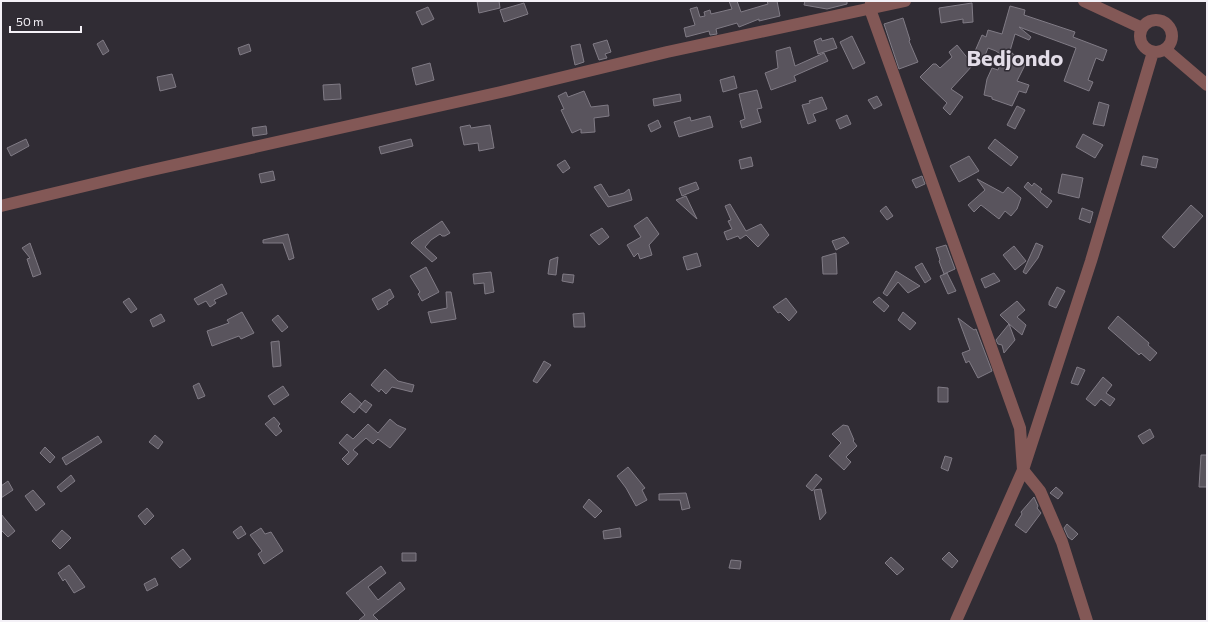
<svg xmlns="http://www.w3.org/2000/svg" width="1208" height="622" font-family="Commissioner,sans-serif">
  <rect width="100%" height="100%" fill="#302c34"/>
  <!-- building -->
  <path fill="#59545d" stroke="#807b85" d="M477 1H499L500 8 479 13Z
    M729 1H737L741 12 768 4 767 1H777L780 16 759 21V19L739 27 737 23 716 29 717 34 710 35 709 31 686 37 684 28 695 25 690 9 697 7 700 17 705 16 704 12 710 10 711 14 732 9Z
    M805 1H847V4L827 9 804 5Z
    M524 3 528 14 504 22 500 10Z
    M972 3 973 22 963 23V19L941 23 939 8Z
    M1010 6 1025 10 1024 15 1075 32 1073 37 1107 50 1103 61 1096 58 1088 80 1093 82 1089 91 1064 81 1076 48 1019 27 1031 37 1029 40 1015 34 1010 51 1025 65 1017 81 1029 85 1026 93 1019 91 1012 106 992 99V97L984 95 987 79 992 68 998 70 1003 56 996 51 988 48 982 63 972 58 982 35 986 37 988 30 1002 34Z
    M428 7 434 19 422 25 416 12Z
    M903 18 910 40 909 41 918 62 899 69 884 24Z
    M852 36 865 63 853 69 840 42Z
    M821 38 822 41 833 38 837 48 818 54 814 41Z
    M103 40 109 51 103 55 97 44Z
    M607 40 611 52 605 54 607 58 599 60 593 44Z
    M249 44 251 51 240 55 238 48Z
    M580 44 584 62 575 65 571 46Z
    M957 45 973 65 951 89 963 97 950 115 943 108 947 103 920 77 933 64H936L940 68 952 57 949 52Z
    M790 47 795 66 824 53 828 61 794 76 796 81 771 90 765 73 778 68 776 51Z
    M430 63 434 80 416 85 412 68Z
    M172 74 176 87 160 91 157 77Z
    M734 76 737 88 723 92 720 80Z
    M340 84 341 99 324 100 323 85Z
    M757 90 762 108 757 109 761 122 742 128 740 121 745 119 739 94Z
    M584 91 591 107 608 105 609 116 594 118 595 132 581 133V129L572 133 561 110 564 109 558 96 566 92 568 97Z
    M680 94 681 101 654 106 653 99Z
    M877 96 882 105 874 109 868 100Z
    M822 97 827 109 813 114 816 121 808 124 802 105 810 103 809 101Z
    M1099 102 1109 105 1104 126 1093 124Z
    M1017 106 1025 110 1015 129 1007 125Z
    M847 115 851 124 840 129 836 120Z
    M710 116 713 127 679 137 674 122 690 117 691 121Z
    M658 120 661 127 651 132 648 125Z
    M470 125 471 128 490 125 494 148 479 151 478 143 464 145 460 127Z
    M266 126 267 134 253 136 252 128Z
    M1083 134 1103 145 1095 158 1076 147Z
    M26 139 29 146 11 156 7 148Z
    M411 139 413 146 381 154 379 147Z
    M995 139 1018 157 1011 166 988 148Z
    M969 156 979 171 959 182 950 166Z
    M1143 156 1158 159 1156 168 1141 165Z
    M751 157 753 166 741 169 739 160Z
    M565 160 570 168 563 173 557 165Z
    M273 171 275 180 261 183 259 174Z
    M1062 174 1083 178 1079 198 1058 193Z
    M922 176 925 184 916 188 912 180Z
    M977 179 1003 193 1008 187 1021 198 1017 209 1011 216 1005 211 999 219 981 205 974 212 968 205 985 190Z
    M696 182 699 189 682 196 679 188Z
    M1028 182 1032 186 1034 183 1042 189 1040 192 1052 201 1047 208 1024 187Z
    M601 184 609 197 624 193 629 189 632 200 608 207 594 187Z
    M686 196 697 219 676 200Z
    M730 204 746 231 761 224 769 235 758 247 746 235 740 239 738 236 727 240 724 232 732 229 728 221 731 220 725 206Z
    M1191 205 1203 216 1174 248 1162 237Z
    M886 206 893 216 887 220 880 211Z
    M1082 208 1093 212 1090 223 1079 219Z
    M647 217 659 234 649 245 652 255 640 259 638 253 634 257 627 245 641 237 634 226Z
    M442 221 450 233 445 236H442L440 234 431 240 425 247 437 258 432 262 411 243 414 240Z
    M602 228 609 237 599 245 590 235Z
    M288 234 294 258 289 260 283 243H263V240Z
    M844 237 849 243 836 250 832 241Z
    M30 243 41 274 33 277 27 259 30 258 22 248Z
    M1036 243 1043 246 1038 258 1026 274 1023 272Z
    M946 245 955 269 944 274 939 261 940 260 936 248Z
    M1014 246 1026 261 1015 270 1003 255Z
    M697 253 701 266 687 270 683 257Z
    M836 253 837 274H823L822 257Z
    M558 257 556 275 548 274 550 260Z
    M922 263 931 279 925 283 915 267Z
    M426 267 439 292 422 301 418 294 420 292 410 276Z
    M896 271 920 286 908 293 898 282 887 296 883 293Z
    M491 272 494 292 485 294 484 283 474 284 473 274Z
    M947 273 956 291 948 294 940 276Z
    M994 273 1000 281 985 288 981 279Z
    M563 274 574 275 573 283 562 281Z
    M222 284 227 294 214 300 216 303 210 307 206 301 198 305 194 299Z
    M1057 287 1065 291 1056 308 1049 305V302Z
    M390 289 394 297 387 302 388 304 378 310 372 299Z
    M446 292H451L456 319 431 323 428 312 447 308Z
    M879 297 889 306 884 312 873 302Z
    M129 298 137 309 131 313 123 302Z
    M786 298 797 312 789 321 780 312 778 313 773 307Z
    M1017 301 1025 310 1017 317 1026 325 1022 335 1009 324 1015 340 1004 353 1002 345 998 344 996 340 1009 324 1000 315Z
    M242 312 254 333 241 339 239 336 212 346 207 331 229 323 227 320Z
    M903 312 916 323 910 330 898 320Z
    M584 313 585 327H574L573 314Z
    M161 314 165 321 153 327 150 320Z
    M278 315 288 327 282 332 272 320Z
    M1118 316 1149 343 1148 345 1157 353 1150 361 1141 353 1139 355 1108 328Z
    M958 318 974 330 976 329 992 371 978 378 969 361 966 363 962 353 970 350Z
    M279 341 281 366 273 367 271 342Z
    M544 361 551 365 537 383 533 381Z
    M1077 367 1085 370 1078 385 1071 383Z
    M385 369 398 381 414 385 412 392 392 387 386 394 381 389 379 392 371 385Z
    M1103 377 1112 385 1106 393 1115 399 1110 406 1101 399 1095 406 1086 399Z
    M199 383 205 396 198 399 193 386Z
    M283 386 289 395 274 405 268 396Z
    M938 387 948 388V402H938Z
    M350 393 362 404 354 413 341 402Z
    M365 400 372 405 366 413 359 407Z
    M274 417 280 424 278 426 282 431 276 436 265 424Z
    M390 419 397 425 406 429 390 448 378 439 373 444 366 438 353 450 358 454 348 465 342 459 349 452 339 443 347 434 353 439 368 424 378 433Z
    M843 425 848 426 854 440 853 441 857 446 846 457 851 462 844 470 829 456 841 443 832 434Z
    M1150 429 1154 437 1143 444 1138 436Z
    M155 435 163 442 158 449 149 442Z
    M98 436 102 442 66 465 62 458Z
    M45 447 55 457 50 463 40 453Z
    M1201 455H1207V487H1199Z
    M945 456 952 458 948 471 941 468Z
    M628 467 645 488 642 490 647 500 636 506 626 488 617 476Z
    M816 474 822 479 812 491 806 486Z
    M71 475 75 481 61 492 57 487Z
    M8 481 13 490 1 498V486Z
    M1056 487 1063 493 1058 499 1050 493Z
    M821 489 826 513 820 520 814 490Z
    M33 490 45 504 36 511 25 496Z
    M686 493 690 508 682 510 680 500H659V494Z
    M1034 497 1038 506 1037 508 1041 513 1026 533 1015 525 1022 514 1021 512Z
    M589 499 602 511 595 518 583 507Z
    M147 508 154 516 145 525 138 516Z
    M1 514 15 531 8 537 1 530Z
    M1067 524 1078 534 1072 540 1068 537 1064 528Z
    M241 526 246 534 238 539 233 532Z
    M261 528 265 534 271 532 283 551 264 564 258 554 262 551 250 535Z
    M620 528 621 537 604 539 603 531Z
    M62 530 71 538 60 549 52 541Z
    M183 549 191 559 180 568 171 558Z
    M949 552 958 561 952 568 942 559Z
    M402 553H416V561H402Z
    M891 557 904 569 897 575 885 563Z
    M731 560 741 561 740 569 729 568Z
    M69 565 85 587 74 593 65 579 63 581 58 573Z
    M381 566 386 573 368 587 378 600 400 582 405 589 373 615 379 621H358L365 615 346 593Z
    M155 578 158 585 147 591 144 584Z"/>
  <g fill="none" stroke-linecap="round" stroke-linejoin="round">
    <!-- minor -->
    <path stroke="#835856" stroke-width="12" d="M1084 1 1142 28
      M871 3 870 9 1020 428 1023 470 1040 491 1062 542 1087 621
      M1140 36a16 16 0 1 1 32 0a16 16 0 1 1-32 0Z
      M1165 49 1207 85
      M1 206 143 172 501 92 667 52 905 1
      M956 621 1023 470 1091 261 1153 52"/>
  </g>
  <g text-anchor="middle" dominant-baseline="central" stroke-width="3" stroke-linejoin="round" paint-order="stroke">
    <!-- town labels -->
    <g font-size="22" font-weight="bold" fill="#e3dde8" stroke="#302c34">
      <text x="1015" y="57">Bedjondo</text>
    </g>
  </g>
  <!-- border -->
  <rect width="1208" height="622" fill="none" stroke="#f4f1f7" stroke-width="4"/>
  <!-- scale -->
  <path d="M10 26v6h71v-6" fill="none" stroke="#f4f1f7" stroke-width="2"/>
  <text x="16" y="26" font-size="12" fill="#f4f1f7" stroke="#302c34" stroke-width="3" paint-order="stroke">50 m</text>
</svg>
